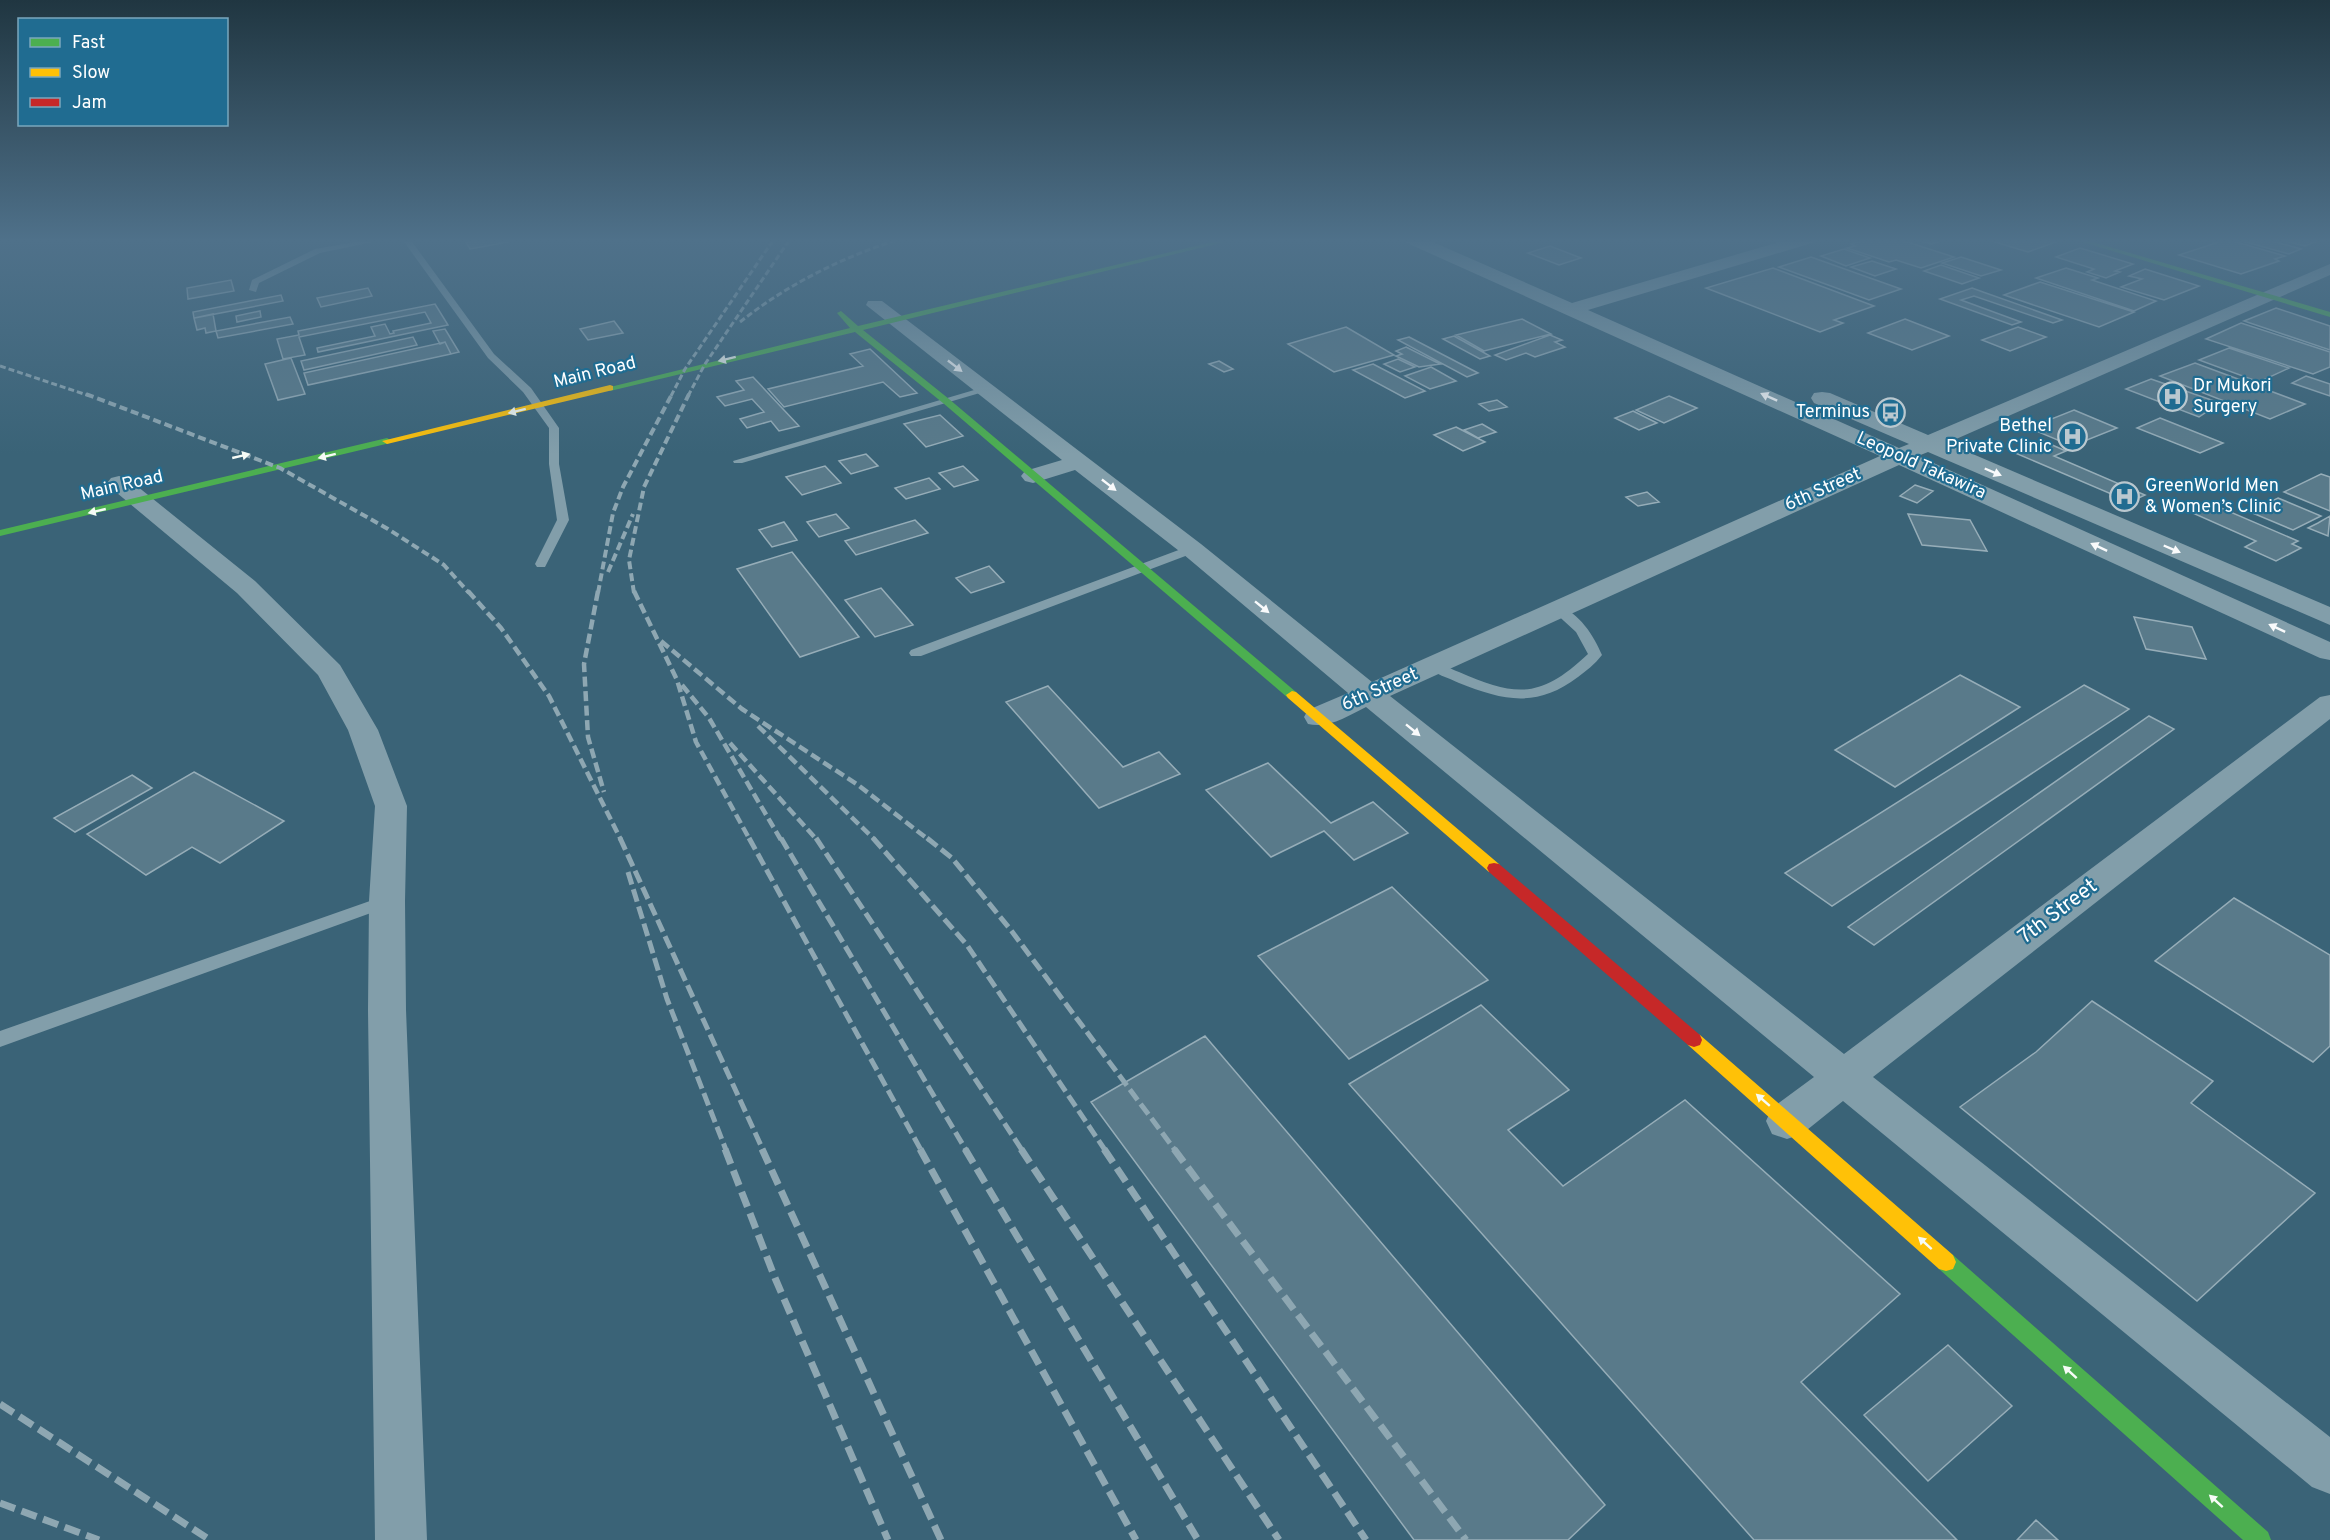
<svg xmlns="http://www.w3.org/2000/svg" width="2330" height="1540" font-family="Overpass,sans-serif">
  <rect width="100%" height="100%" fill="#3a6377"/>
  <!-- building -->
  <path fill="#597a8a" stroke="#96adb8" stroke-width="1.5" d="M484 239H505L508 242 470 249 466 242Z
    M1868 239H1898L1954 257 1921 268 1896 260 1889 262 1847 248 1855 246 1851 244Z
    M1915 239H1947L1931 244Z
    M1985 239H2044L2056 242 2028 252Z
    M2203 239H2226L2285 256 2275 259 2279 261 2241 274 2179 255 2216 243Z
    M2235 239H2265L2301 249 2289 254Z
    M2277 239H2322L2305 246Z
    M1550 246 1581 258 1559 265 1528 253Z
    M2080 248 2133 264 2115 271 2120 272 2106 278 2087 272 2094 269 2056 257Z
    M1844 249 1870 258 1846 266 1821 256Z
    M1811 257 1901 289 1869 300 1779 267Z
    M1961 257 2001 270 1981 276 1942 263Z
    M1872 261 1896 269 1875 276 1851 267Z
    M1941 265 1979 278 1962 284 1924 271Z
    M1773 268 1874 306 1834 320 1843 323 1820 332 1706 288Z
    M2066 268 2098 278 2092 280 2156 301 2134 311 2036 278Z
    M2145 269 2199 286 2164 300 2121 287 2142 279 2129 276Z
    M231 280 234 291 188 299 187 288Z
    M2040 282 2134 312 2099 327 2004 295Z
    M368 288 372 296 321 307 317 298Z
    M1972 288 1983 292 2062 320 2053 323 1974 296 1961 300 2021 322 2012 325 1940 299Z
    M281 295 283 301 194 318 193 312Z
    M435 304 448 325 318 352 317 348 375 336 371 327 385 324 390 334 394 333 393 331 431 323 425 312 299 337 305 355 283 359 277 339 299 335 298 331Z
    M2276 308 2330 326V350L2244 321Z
    M260 311 261 317 237 322 236 316Z
    M213 314 216 331 206 333 205 328 197 330 194 318Z
    M290 317 293 324 218 338 216 331Z
    M1522 319 1551 334 1484 351 1456 335Z
    M1905 319 1949 336 1912 350 1868 333Z
    M614 321 623 333 588 340 580 329Z
    M2241 323 2330 352V367L2313 374 2206 339Z
    M1346 327 1394 355 1334 372 1288 344Z
    M2018 327 2046 337 2010 351 1982 340Z
    M445 329 459 352 451 354 445 342 440 344 433 331Z
    M1550 335 1562 340 1555 342 1565 347 1535 357 1526 353 1506 360 1495 355Z
    M1454 336 1490 356 1480 359 1443 339Z
    M413 337 417 345 304 370 301 361Z
    M1409 337 1478 373 1467 377 1398 340Z
    M445 342 451 354 308 385 304 373Z
    M1406 347 1440 364 1419 367 1396 356 1402 354 1396 351Z
    M2229 348 2289 368 2259 382 2199 360Z
    M870 349 917 393 900 397 883 382 784 407 768 389 863 366 850 354Z
    M291 358 305 394 278 400 265 364Z
    M1398 359 1415 367 1400 372 1384 364Z
    M1219 361 1233 369 1224 372 1209 364Z
    M2195 363 2305 404 2270 419 2160 376Z
    M1373 364 1425 391 1405 398 1353 370Z
    M1431 367 1456 381 1430 389 1405 376Z
    M2306 376 2330 384V396L2292 383Z
    M753 377 799 426 779 431 771 421 747 428 740 419 764 412 752 399 725 406 717 397 744 390 736 381Z
    M2151 379 2220 403 2199 417 2126 389Z
    M1669 396 1697 408 1664 423 1636 410Z
    M1497 400 1507 407 1489 411 1479 404Z
    M2074 410 2117 428 2072 446 2029 428Z
    M1633 411 1657 423 1639 430 1615 418Z
    M940 415 963 436 926 447 904 424Z
    M2160 418 2223 443 2200 453 2137 428Z
    M1482 424 1496 432 1478 438 1464 430Z
    M1456 427 1485 442 1463 451 1434 435Z
    M2043 441 2066 451 2054 456 2145 495 2130 502 2013 452Z
    M866 454 878 466 851 474 839 461Z
    M825 466 841 483 802 495 786 477Z
    M963 466 978 480 954 487 939 473Z
    M2321 474 2330 477V511L2284 492Z
    M929 478 940 489 906 499 895 488Z
    M1915 485 1933 491 1917 503 1900 496Z
    M1647 492 1659 502 1638 506 1626 497Z
    M2278 498 2321 516 2293 530 2250 512Z
    M2214 505 2298 541 2292 544 2301 548 2276 561 2245 547 2256 541 2195 514Z
    M836 514 849 528 819 537 807 522Z
    M1908 514 1970 520 1987 551 1922 545Z
    M2330 516 2328 536 2308 528 2318 523Z
    M915 520 928 533 856 555 845 541Z
    M784 522 797 540 772 547 759 530Z
    M792 552 859 637 800 657 737 569Z
    M989 566 1004 582 971 593 956 578Z
    M881 588 913 625 875 637 845 600Z
    M2134 617 2192 627 2206 659 2146 649Z
    M1960 675 2020 707 1895 787 1835 750Z
    M2084 685 2129 709 1832 906 1785 873Z
    M1048 686 1123 767 1159 752 1180 774 1099 808 1006 702Z
    M2149 716 2174 729 1874 945 1848 927Z
    M1268 763 1331 823 1373 802 1408 833 1354 860 1324 831 1271 857 1206 790Z
    M194 772 284 821 220 863 192 847 146 875 87 834Z
    M132 775 152 788 75 832 54 818Z
    M1392 887 1488 980 1349 1059 1258 956Z
    M2234 898 2330 955V1046L2313 1062 2155 961Z
    M2092 1001 2213 1081 2191 1103 2315 1193 2197 1301 1960 1107 2036 1052Z
    M1481 1005 1569 1090 1508 1130 1563 1186 1685 1100 1900 1294 1801 1382 1957 1540H1754L1349 1084Z
    M1205 1036 1605 1505 1568 1540H1414L1091 1102Z
    M1948 1345 2012 1406 1928 1481 1864 1415Z
    M2036 1520 2058 1540H2017Z"/>
  <g fill="none" stroke-linecap="round" stroke-linejoin="round">
    <!-- lane -->
    <path fill="#829eaa" fill-rule="evenodd" d="M372 239H387L320 253 259 283 256 292 249 290 252 280 315 249Z
      M402 239H410L494 354 531 388 559 428V464L569 520 545 567H537L535 564 557 520 549 464V428L523 392 488 358Z
      M981 388 990 390 742 463H734L733 461Z
      M1192 545 1198 549 1196 552 921 656H911L909 653 911 650Z
      M1558 606C1579 612 1594 636 1602 655 1595 664 1586 671 1578 677 1537 708 1504 701 1459 683 1449 678 1434 674 1426 666L1428 663C1438 661 1449 668 1459 672 1517 697 1540 699 1588 654L1576 632 1552 610Z
      M387 895 393 897 395 901 393 905 0 1047V1031Z"/>
    <!-- street -->
    <path fill="#829eaa" fill-rule="evenodd" d="M1405 239H1426L1572 303 1789 239H1814L1812 243 1588 310 1899 448 1909 444 1814 403 1811 398 1814 393 1822 392 1830 393 1928 435 2330 264V275L1947 443 2330 607V625L1928 452 1918 456 2330 642V660L2320 658 1899 465 1390 696 1844 1054 2320 697 2330 695V719L1873 1077 2330 1437V1494L2312 1487 1843 1101 1802 1134 1787 1139 1772 1134 1766 1121 1772 1108 1814 1077 1366 707C1348 716 1328 729 1308 724L1304 717 1308 710 1348 693 1183 554 1075 470 1033 483 1025 481 1021 476 1025 471 1062 460 866 305 868 301H882L1201 544 1372 682 1880 456 1407 243Z
      M119 476 127 478 255 581 340 665 378 730 407 806 405 901 406 1010 427 1540H375L368 1010 369 901 375 806 348 730 318 675 237 593 111 488 107 483 111 478Z"/>
    <!-- fast -->
    <path fill="#4caf50" fill-rule="evenodd" d="M1225 239H1237L863 330 949 399 1296 692 1298 695 1292 699 1288 698 943 403 855 332 610 391 606 388 850 328 837 313 841 311 858 326Z
      M2073 239H2083L2330 312V317Z
      M387 438 392 441 390 443 0 536V530Z
      M1946 1253 1953 1255 2268 1532 2271 1540H2243L1939 1269 1936 1262 1939 1255Z"/>
    <!-- slow -->
    <path fill="#ffc107" fill-rule="evenodd" d="M610 385 613 386V390L387 444 382 441Z
      M1292 691 1296 692 1499 864 1501 868 1499 872H1489L1288 698 1286 695Z
      M1694 1033 1700 1035 1953 1255 1956 1262 1953 1269 1946 1271 1939 1269 1688 1045 1686 1040 1688 1035Z"/>
    <!-- jam -->
    <path fill="#c62828" fill-rule="evenodd" d="M1494 863 1499 864 1700 1035 1702 1040 1700 1045 1694 1047 1688 1045 1489 872 1487 868 1489 864Z"/>
    <!-- rail-far4 -->
    <path stroke="#8ea7b2" stroke-width="3" stroke-dasharray="6 3" stroke-linecap="butt" d="M740 322C788 284 841 258 899 239
      M0 366 90 396
      M671 396 685 369 774 239
      M688 396 705 364 790 239"/>
    <!-- rail-far3 -->
    <path stroke="#8ea7b2" stroke-width="4" stroke-dasharray="8 4" stroke-linecap="butt" d="M86 394 280 468 388 529 444 565 469 593
      M608 572 633 514
      M598 593 613 513 623 487 672 394
      M634 593 629 560 644 487 689 394"/>
    <!-- rail-far2 -->
    <path stroke="#8ea7b2" stroke-width="4.5" stroke-dasharray="10 4.5" stroke-linecap="butt" d="M468 591 501 628 549 696 621 840
      M598 591 584 664 588 737 604 792
      M634 591 677 680 696 742 750 840
      M661 641 742 709 858 785 929 840
      M682 685 709 718 781 840
      M758 726 875 840
      M730 743 817 840"/>
    <!-- rail-far1 -->
    <path stroke="#8ea7b2" stroke-width="5" stroke-dasharray="13 5" stroke-linecap="butt" d="M620 838 763 1150
      M749 838 921 1150
      M781 838 966 1150
      M816 838 1022 1150
      M873 838 967 945 1105 1150
      M927 838 952 858 1010 929 1175 1150
      M628 872 667 999 726 1150"/>
    <!-- rail -->
    <path stroke="#8ea7b2" stroke-width="7" stroke-dasharray="16 7" stroke-linecap="butt" d="M725 1149 775 1278 888 1540
      M762 1149 941 1540
      M920 1149 1136 1540
      M965 1149 1198 1540
      M1021 1149 1279 1540
      M1104 1149 1366 1540
      M1174 1149 1466 1540
      M0 1404 210 1540
      M0 1503 99 1540"/>
  </g>
  <!-- one-way arrows -->
  <defs><path id="oneway-solid" d="M-6-.8H1V-3.2L6.5 0L1 3.2V.8H-6Z" transform="scale(1.5)"/></defs>
  <g fill="#f6fbf6">
    <use href="#oneway-solid" transform="translate(727 359) rotate(166)"/>
    <use href="#oneway-solid" transform="translate(517 411) rotate(166)"/>
    <use href="#oneway-solid" transform="translate(241 456) rotate(-13)"/>
    <use href="#oneway-solid" transform="translate(327 456) rotate(166)"/>
    <use href="#oneway-solid" transform="translate(97 511) rotate(167)"/>
    <use href="#oneway-solid" transform="translate(1763 1100) rotate(-139)"/>
    <use href="#oneway-solid" transform="translate(1925 1243) rotate(-138)"/>
    <use href="#oneway-solid" transform="translate(2070 1372) rotate(-138)"/>
    <use href="#oneway-solid" transform="translate(2216 1501) rotate(-138)"/>
  </g>
  <g fill="#f9fafb">
    <use href="#oneway-solid" transform="translate(955 366) rotate(38)"/>
    <use href="#oneway-solid" transform="translate(1769 397) rotate(-156)"/>
    <use href="#oneway-solid" transform="translate(1993 472) rotate(23)"/>
    <use href="#oneway-solid" transform="translate(1109 485) rotate(38)"/>
    <use href="#oneway-solid" transform="translate(2099 547) rotate(-155)"/>
    <use href="#oneway-solid" transform="translate(2172 549) rotate(23)"/>
    <use href="#oneway-solid" transform="translate(1262 607) rotate(39)"/>
    <use href="#oneway-solid" transform="translate(2277 628) rotate(-155)"/>
    <use href="#oneway-solid" transform="translate(1413 730) rotate(39)"/>
  </g>
  <!-- sky -->
  <linearGradient id="sky" x2="0" y2="1"><stop stop-color="#203641"/><stop offset="0.53" stop-color="#4f718a"/><stop offset="1" stop-color="#4f718a" stop-opacity="0"/></linearGradient>
  <rect width="2330" height="454" fill="url(#sky)"/>
  <!-- icons -->
  <defs>
    <symbol id="hospital-ring" viewBox="-11 -11 22 22"><circle r="9.5" fill="#206c91" stroke="#bac8cf" stroke-width="1.5"/><path d="M-5-5h3v3.5h4V-5h3V5h-3V1.5h-4V5h-3Z" fill="#bac8cf"/></symbol>
    <symbol id="bus-ring" viewBox="-11 -11 22 22"><circle r="9.5" fill="#206c91" stroke="#bac8cf" stroke-width="1.5"/><path d="M-5-6H5V4H4V6H2V4H-2V6H-4V4H-5ZM-3.5-4V0h7V-4ZM-3.5 1.2v1.5H-2V1.2ZM2 1.2v1.5H3.5V1.2Z" fill="#bac8cf"/></symbol>
  </defs>
  <g fill-rule="evenodd">
    <use href="#hospital-ring" x="2156" y="380" width="33" height="33"/>
    <use href="#bus-ring" x="1874" y="396" width="33" height="33"/>
    <use href="#hospital-ring" x="2056" y="420" width="33" height="33"/>
    <use href="#hospital-ring" x="2108" y="480" width="33" height="33"/>
  </g>
  <g text-anchor="middle" dominant-baseline="central" stroke-width="4.5" stroke-linejoin="round" paint-order="stroke">
    <!-- far-street labels -->
    <g font-size="18" fill="#fff" stroke="#206c91">
      <text transform="translate(595 373) rotate(-14)">Main Road</text>
      <text transform="translate(1921 466) rotate(24)">Leopold Takawira</text>
      <text transform="translate(122 486) rotate(-13)">Main Road</text>
      <text transform="translate(1823 490) rotate(-24)">6th Street</text>
      <text transform="translate(1380 690) rotate(-24)">6th Street</text>
    </g>
    <!-- far-poi labels -->
    <g font-size="18" fill="#fff" stroke="#206c91" text-anchor="start">
      <text x="2193" y="386">Dr Mukori<tspan x="2193" dy="21">Surgery</tspan></text>
      <text x="1870" y="412" text-anchor="end">Terminus</text>
      <text x="2052" y="426" text-anchor="end">Bethel<tspan x="2052" dy="21">Private Clinic</tspan></text>
      <text x="2145" y="486">GreenWorld Men<tspan x="2145" dy="21">&amp; Women’s Clinic</tspan></text>
    </g>
    <!-- street labels -->
    <g font-size="21" fill="#fff" stroke="#206c91">
      <text transform="translate(2058 912) rotate(-37)">7th Street</text>
    </g>
  </g>
  <!-- legend -->
  <rect x="18" y="18" width="210" height="108" fill="#206c91" stroke="#79a7bd" stroke-width="1.5"/>
  <rect x="30" y="38" width="30" height="9" fill="#4caf50" stroke="#79a7bd" stroke-width="1.5"/>
  <text x="72" y="48" font-size="18" fill="#ffffff">Fast</text>
  <rect x="30" y="68" width="30" height="9" fill="#ffc107" stroke="#79a7bd" stroke-width="1.5"/>
  <text x="72" y="78" font-size="18" fill="#ffffff">Slow</text>
  <rect x="30" y="98" width="30" height="9" fill="#c62828" stroke="#79a7bd" stroke-width="1.5"/>
  <text x="72" y="108" font-size="18" fill="#ffffff">Jam</text>
</svg>
